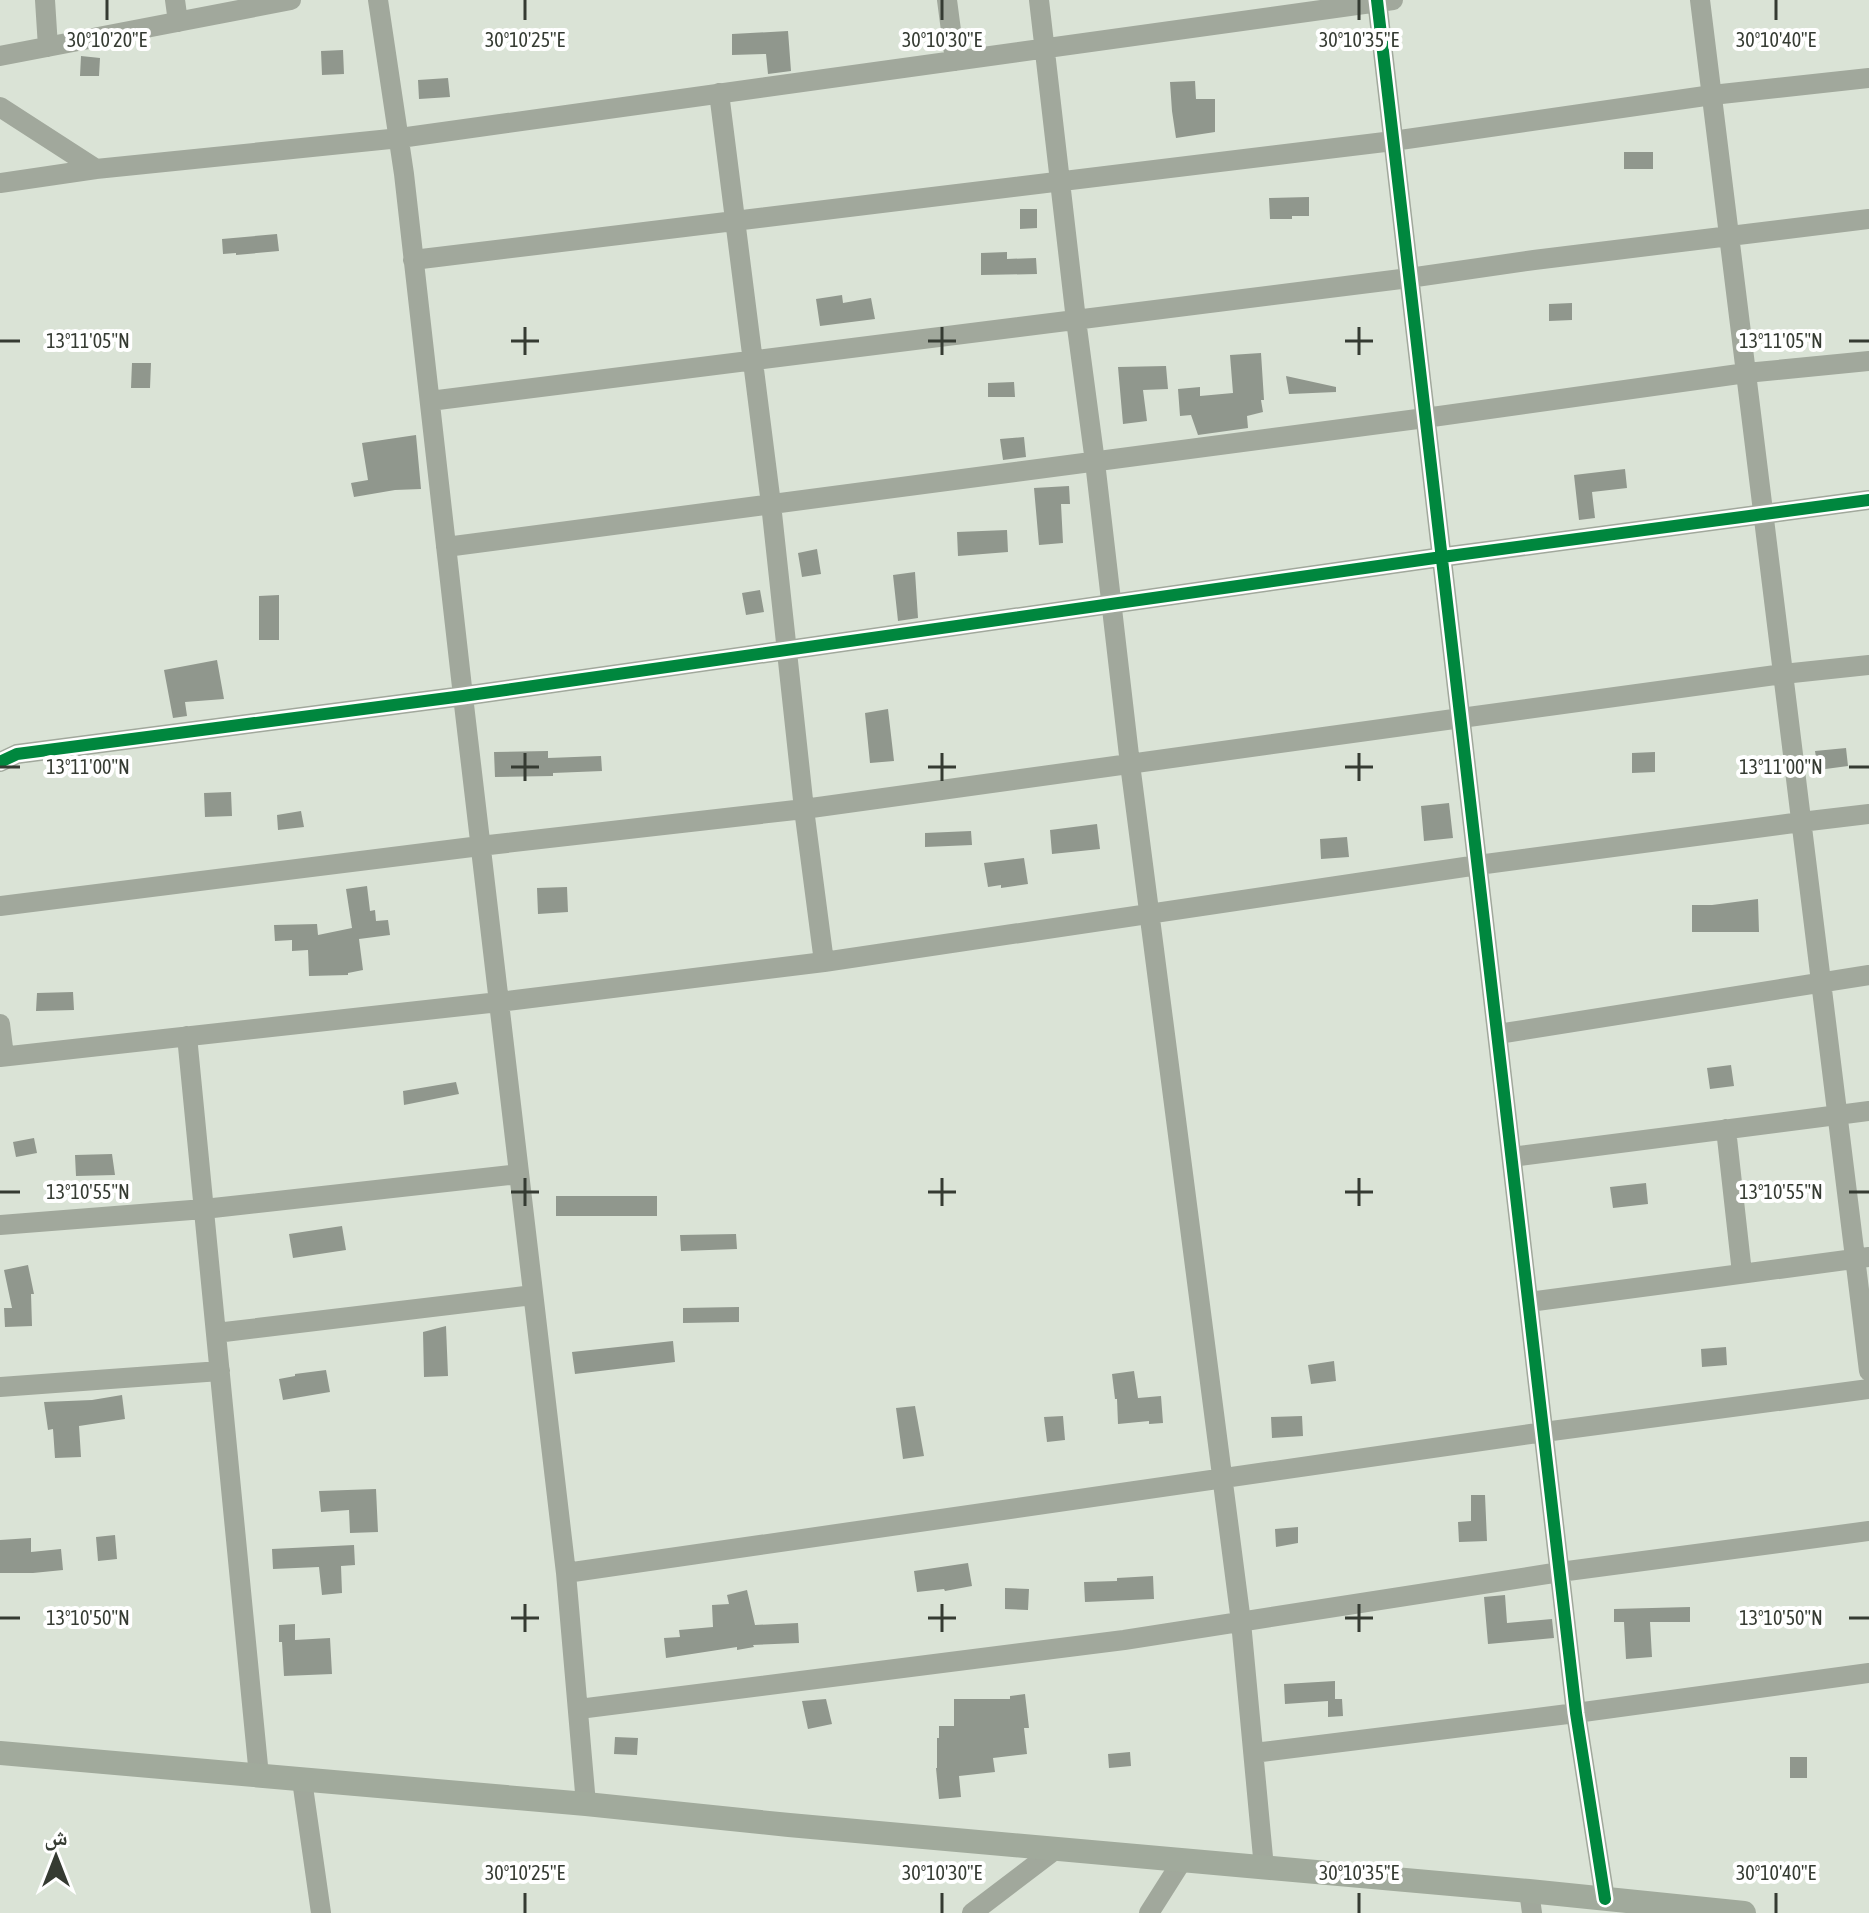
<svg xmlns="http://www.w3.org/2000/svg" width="1869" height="1913" font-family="'Asap Condensed','Noto Naskh Arabic',sans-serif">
  <rect width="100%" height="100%" fill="#dae3d6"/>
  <!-- building -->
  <path fill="#90978d" d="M788 31 791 71 768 74 766 54 732 55V34Z
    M343 50 344 74 322 75 321 51Z
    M81 56 100 58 99 76H80Z
    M448 78 450 97 419 99 418 80Z
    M1195 81 1196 99H1215V132L1176 138 1172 111 1170 82Z
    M1624 152H1653V169H1624Z
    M1309 197V216H1292V219H1270L1269 198Z
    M1020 209H1037V228L1020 229Z
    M277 234 279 251 236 255V253L223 254 222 239Z
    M1007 252V259L1036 258 1037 274 981 275V253Z
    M842 295 843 303 871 298 875 319 820 326 816 299Z
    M1572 303V320L1549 321V304Z
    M1261 353 1264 400H1261L1263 412 1247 416 1248 428 1198 435 1191 415 1180 416 1178 389 1200 387V396L1233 393 1230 355Z
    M132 363H151L150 388H131Z
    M1166 366 1168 389 1143 390 1147 421 1123 424 1118 367Z
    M1286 376 1336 387V392L1289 394Z
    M1014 382 1015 397H988V383Z
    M416 435 421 489 395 490 354 497 351 483 368 480 362 443Z
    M1024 437 1026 457 1003 460 1000 439Z
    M1625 469 1627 488 1592 492 1595 518 1579 520 1574 475Z
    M1069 486 1070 504H1061L1063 543 1039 545 1034 488Z
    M1007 530 1008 552 958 556 957 532Z
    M817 549 821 574 802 577 798 553Z
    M915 572 918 618 898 621 893 575Z
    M760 590 764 612 746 615 742 593Z
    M279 595V640H259V596Z
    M217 660 224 699 185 702 187 716 173 718 164 670Z
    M888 709 894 761 870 763 865 713Z
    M1846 748 1848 766 1818 770 1815 751Z
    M548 751V758L601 756 602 771 553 773V776L495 777 494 752Z
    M1655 752V772L1632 773V753Z
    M231 792 232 816 205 817 204 793Z
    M1449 803 1453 838 1424 841 1421 806Z
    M301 811 304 827 278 830 277 815Z
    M1097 824 1100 849 1052 854 1050 830Z
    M971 831 972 845 925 847V833Z
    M1347 837 1349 857 1321 859 1320 839Z
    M1024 858 1028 884 1001 888V885L988 887 984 863Z
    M367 886 370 911 375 910 376 921 388 920 390 935 359 939 363 970 348 973V975L309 976 308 950 292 951V940L275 941 274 925 317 924 318 935 352 928 346 889Z
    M567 887 568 912 538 914 537 888Z
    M1758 899 1759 932H1692V905H1712Z
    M73 992 74 1010 36 1011 37 993Z
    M1731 1065 1734 1086 1710 1089 1707 1068Z
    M456 1082 459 1094 404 1105 403 1091Z
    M34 1138 37 1153 16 1157 13 1142Z
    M112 1154 115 1175 76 1176 75 1155Z
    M1646 1183 1648 1204 1613 1208 1610 1187Z
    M556 1196H657V1216H556Z
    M342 1226 346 1250 293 1258 289 1234Z
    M736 1234 737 1249 681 1251 680 1235Z
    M28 1265 34 1294H31L32 1326 5 1327 4 1308H12L4 1270Z
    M739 1307V1322L683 1323V1308Z
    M446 1326 448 1376 424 1377 423 1332Z
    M673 1341 675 1362 575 1374 572 1352Z
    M1726 1347 1727 1365 1702 1367 1701 1349Z
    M1334 1361 1336 1381 1311 1384 1308 1365Z
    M326 1370 330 1392 283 1400 279 1379 295 1376V1374Z
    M1134 1371 1138 1398 1161 1396 1163 1423 1149 1424V1421L1118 1424 1117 1399H1115L1112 1374Z
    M122 1395 125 1419 79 1426 81 1457 55 1458 53 1429 48 1430 44 1402 92 1400Z
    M915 1406 924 1456 903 1459 896 1408Z
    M1063 1416 1065 1440 1047 1442 1044 1417Z
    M1302 1416 1303 1436 1272 1438 1271 1417Z
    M376 1489 378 1532 350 1533 349 1510 321 1512 319 1491Z
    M1471 1495H1485L1487 1541 1459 1542 1458 1522 1471 1521Z
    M1298 1527V1543L1276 1547 1275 1529Z
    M115 1535 117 1559 98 1561 96 1537Z
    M31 1538V1552L61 1549 63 1570 33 1573H0V1540Z
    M354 1545 355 1565 341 1566 342 1593 322 1595 319 1567 273 1569 272 1549Z
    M968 1563 972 1586 945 1591 944 1589 917 1592 914 1571Z
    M1153 1576 1154 1599 1085 1602 1084 1582 1117 1581V1578Z
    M1005 1588 1029 1589 1028 1610 1005 1609Z
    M747 1590 755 1625 798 1623 799 1643 753 1645 754 1647 737 1650V1647L666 1658 664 1638 680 1637 679 1630 713 1627 712 1605 729 1604 727 1595Z
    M1505 1595 1507 1623 1552 1619 1554 1638 1488 1644 1484 1597Z
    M1690 1607V1622H1650L1652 1657 1626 1659 1624 1622H1614V1609Z
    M295 1624V1640L330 1638 332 1674 284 1676 282 1642H279V1625Z
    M1335 1681V1699H1342L1343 1716 1328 1717V1701L1285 1704 1284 1684Z
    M1025 1694 1029 1728H1024L1027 1754 993 1758 995 1772 959 1776 961 1797 939 1799 936 1768H937V1738H939V1726H954V1699H1010V1696Z
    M826 1699 832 1724 808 1729 802 1701Z
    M615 1737 638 1738 637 1755 614 1754Z
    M1130 1752 1131 1766 1109 1768 1108 1754Z
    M1790 1757H1807V1778H1790Z"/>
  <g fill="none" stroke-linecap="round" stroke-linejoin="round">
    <!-- minor -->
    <path stroke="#a1a89c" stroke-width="20" d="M45 0 48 47
      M175 0 178 22
      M378 0 404 174 463 696 566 1573 586 1804
      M947 0 955 61
      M1039 0 1076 320 1095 462 1130 764 1241 1622 1264 1868
      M1377 0 1576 1713 1605 1899
      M1700 0 1869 1371
      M0 56 291 0
      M719 93 771 504 804 809 824 962
      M0 107 96 169
      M0 183 96 169 400 138 1393 0
      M413 260 1393 141 1712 95 1869 78
      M430 401 1409 278 1534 260 1869 219
      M446 547 1425 418 1746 373 1869 361
      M0 762 17 754 463 696 1442 557 1869 500
      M0 906 480 846 804 809 1461 718 1783 674 1869 665
      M0 1024 4 1056
      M1498 1034 1869 975
      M187 1036 259 1776
      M0 1057 499 1002 824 962 1478 865 1801 822 1869 814
      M1726 1129 1742 1273
      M1512 1157 1869 1111
      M0 1225 204 1209 519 1174
      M1529 1302 1869 1257
      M216 1333 533 1295
      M0 1387 220 1371
      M566 1573 1544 1432 1869 1389
      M579 1709 1124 1640 1560 1572 1869 1531
      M1254 1753 1576 1713 1869 1673
      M302 1780 321 1913
      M1529 1891 1532 1913
      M972 1913 1056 1849
      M1149 1913 1182 1861"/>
    <!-- major -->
    <path stroke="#a1aa9c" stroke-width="24" d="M0 1753 586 1804 789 1825 1529 1891 1744 1913"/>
    <defs>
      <path id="cycleway" d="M1377 0 1576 1713 1605 1899
        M0 762 17 754 463 696 1442 557 1869 500"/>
    </defs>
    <!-- cycleway casing -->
    <use href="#cycleway" stroke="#fff" stroke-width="17"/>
    <!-- cycleway -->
    <use href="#cycleway" stroke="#00873e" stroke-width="12"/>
  </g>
  <!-- ticks -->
  <path fill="none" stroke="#353b32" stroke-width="3" d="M107 0V20M525 0V20M942 0V20M1359 0V20M1776 0V20M525 327V355M942 327V355M1359 327V355M0 341H20M511 341H539M928 341H956M1345 341H1373M1849 341H1869M525 753V781M942 753V781M1359 753V781M0 767H20M511 767H539M928 767H956M1345 767H1373M1849 767H1869M525 1178V1206M942 1178V1206M1359 1178V1206M0 1192H20M511 1192H539M928 1192H956M1345 1192H1373M1849 1192H1869M525 1604V1632M942 1604V1632M1359 1604V1632M0 1618H20M511 1618H539M928 1618H956M1345 1618H1373M1849 1618H1869M525 1893V1913M942 1893V1913M1359 1893V1913M1776 1893V1913"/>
  <g font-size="20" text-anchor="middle" fill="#353b32" stroke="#fff" stroke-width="8" stroke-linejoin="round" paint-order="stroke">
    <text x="107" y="47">30°10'20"E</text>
    <text x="525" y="47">30°10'25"E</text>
    <text x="942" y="47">30°10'30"E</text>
    <text x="1359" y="47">30°10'35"E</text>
    <text x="1776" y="47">30°10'40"E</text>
    <text x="88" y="348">13°11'05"N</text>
    <text x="1781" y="348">13°11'05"N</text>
    <text x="88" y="774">13°11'00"N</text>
    <text x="1781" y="774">13°11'00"N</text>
    <text x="88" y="1199">13°10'55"N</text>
    <text x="1781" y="1199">13°10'55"N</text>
    <text x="88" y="1625">13°10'50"N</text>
    <text x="1781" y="1625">13°10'50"N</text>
    <text x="525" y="1880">30°10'25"E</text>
    <text x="942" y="1880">30°10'30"E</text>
    <text x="1359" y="1880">30°10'35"E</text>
    <text x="1776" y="1880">30°10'40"E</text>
  </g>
  <!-- north arrow -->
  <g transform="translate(56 1857)" stroke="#ffffff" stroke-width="6" paint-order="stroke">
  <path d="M0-6L14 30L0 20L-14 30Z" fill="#353b32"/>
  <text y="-12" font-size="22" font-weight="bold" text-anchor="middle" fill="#353b32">ش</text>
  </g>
</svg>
